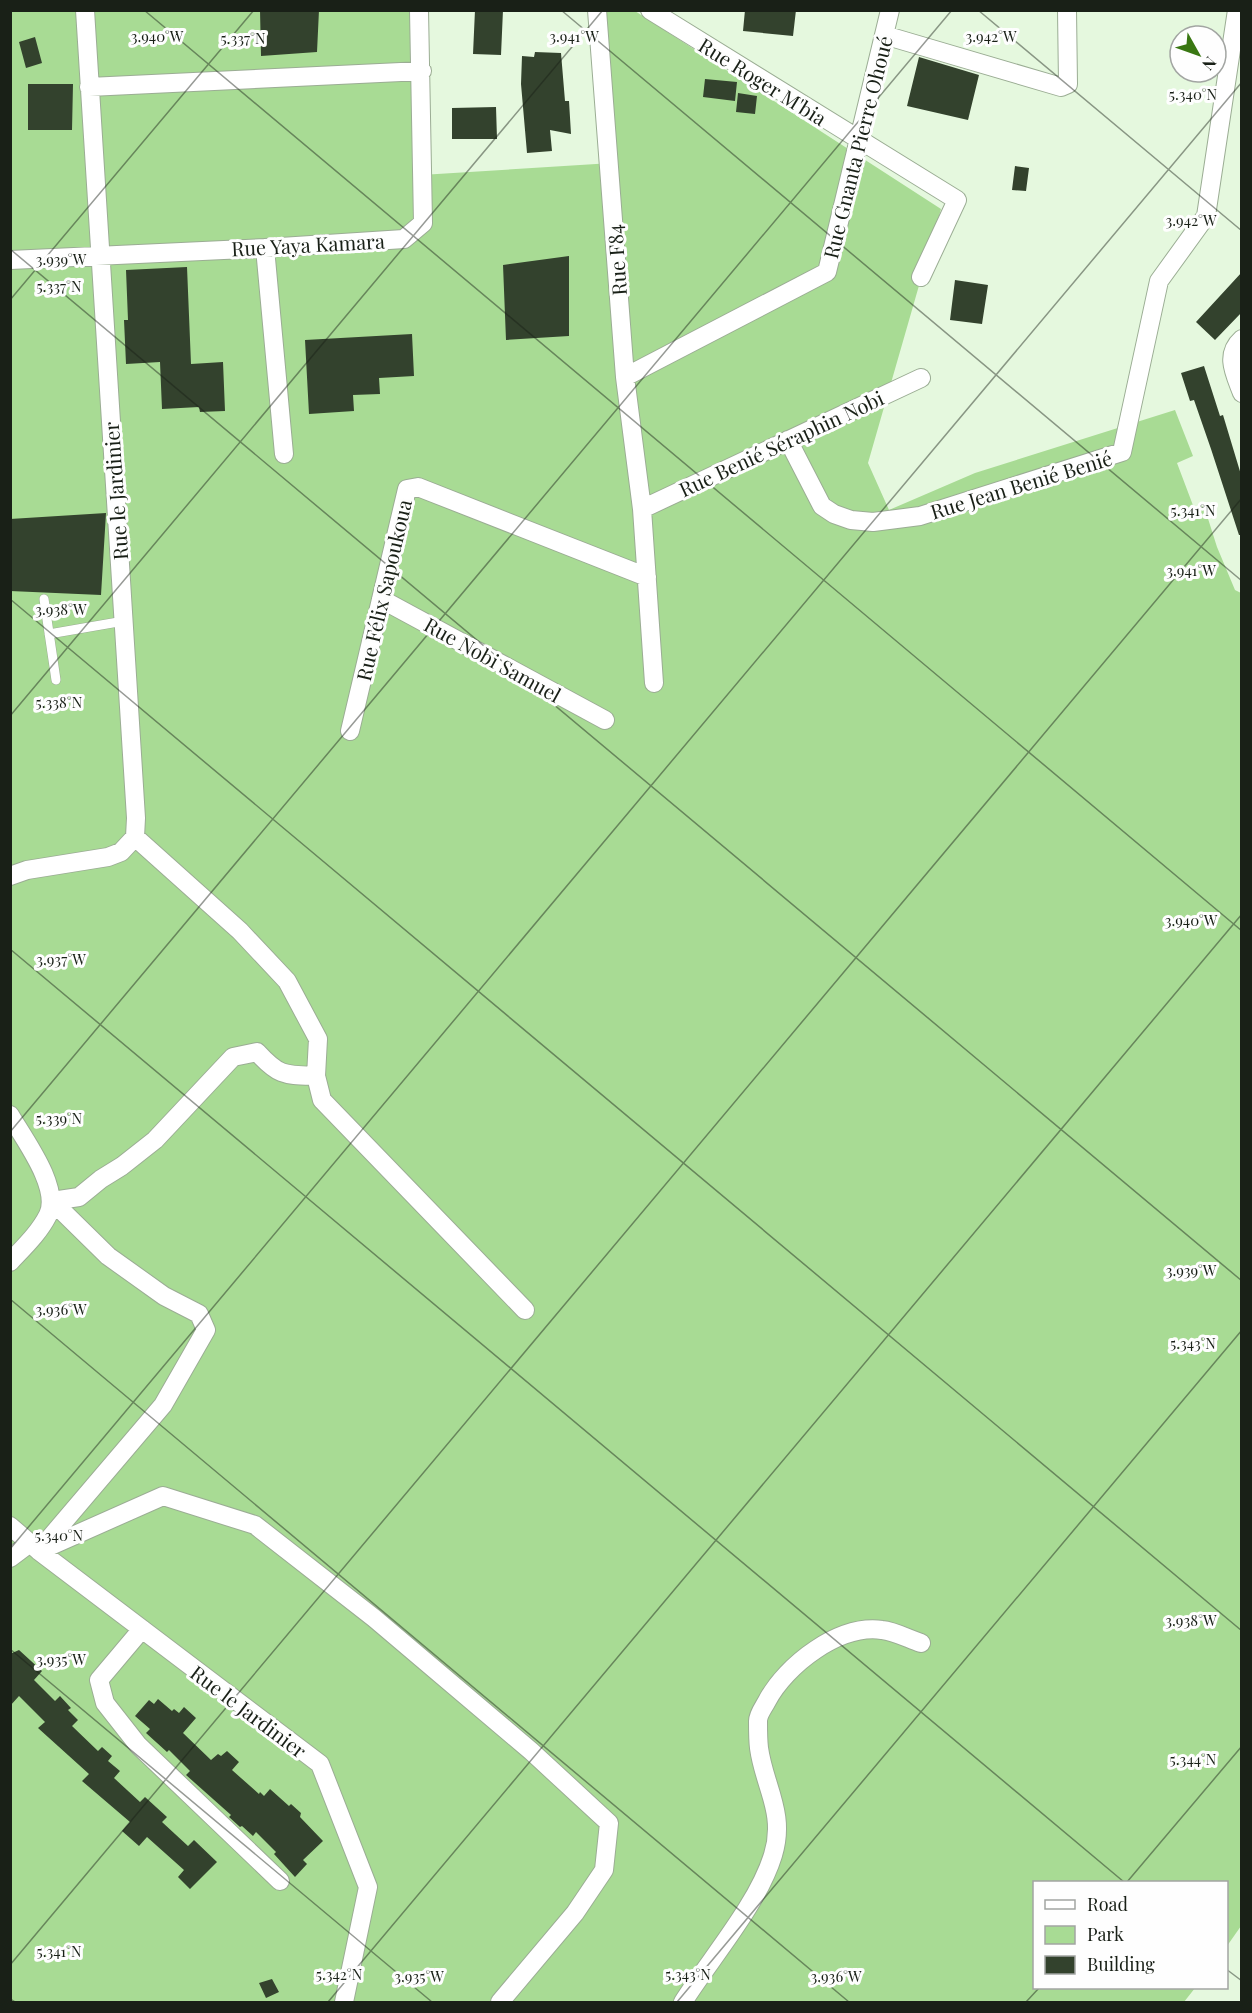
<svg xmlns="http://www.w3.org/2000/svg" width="1252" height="2013" font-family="'Playfair Display',serif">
  <rect width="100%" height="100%" fill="#e5f8de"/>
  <!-- green -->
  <path fill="#a8db94" d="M11 11H410L421 175 612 163 597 11H635L941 209 868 463 889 510 975 473 1175 410 1193 456 1177 463 1194 508 1204 506 1217 547 1235 590 1241 593V1926L1227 1946 1226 1882H1034V1988H1195L1184 2002H11Z"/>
  <!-- building -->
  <path fill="#33422d" d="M260 10H319L317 52 261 56Z
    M475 10H503L501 55 473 54Z
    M745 10H796L793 36 743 31Z
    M35 37 42 63 26 68 19 42Z
    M535 52 561 53 565 101H569L571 134 550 130 552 151 527 153 521 84 522 56 534 57Z
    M919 57 979 75 968 120 907 106Z
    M705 79 737 82 735 101 703 97Z
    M28 84H73L72 130H28Z
    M738 93 757 96 755 114 736 112Z
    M496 107 497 139H452V108Z
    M1015 166 1029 168 1026 191 1012 190Z
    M569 256V336L506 340 503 265Z
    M187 267 191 364 223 362 225 411 200 412 199 407 162 409 160 362 126 364 124 320H128L126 270Z
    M1242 272V312L1215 340 1196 322Z
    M955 280 988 285 982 324 950 320Z
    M412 334 414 376 379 378 380 394 353 395 354 411 309 414 305 340Z
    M1204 366 1220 416 1223 415 1242 478V535H1239L1211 449 1194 400 1190 401 1181 373Z
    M106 513 101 595 10 591V519Z
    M19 1650 42 1671 34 1680 55 1701 60 1696 71 1708 68 1710 78 1720 72 1726 98 1751 102 1747 112 1756 108 1761 120 1771 114 1778 140 1802 145 1797 167 1817 162 1822 188 1846 194 1840 217 1862 190 1889 178 1877 184 1870 147 1837 139 1846 122 1831 130 1822 82 1781 89 1774 38 1728 45 1722 19 1696 10 1706V1654Z
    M158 1699 172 1711 174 1709 179 1713 184 1707 196 1718 183 1733 211 1760 218 1754 221 1756 227 1751 239 1762 232 1770 259 1794 260 1792 264 1796 270 1789 289 1806 291 1804 301 1813 300 1817 323 1841 303 1860 307 1864 295 1877 274 1854 276 1852 256 1832 253 1836 242 1826 240 1827 229 1817 231 1815 186 1775 190 1771 169 1750 167 1752 146 1733 150 1729 135 1716 149 1700 154 1704Z
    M272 1979 279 1992 266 1998 259 1983Z"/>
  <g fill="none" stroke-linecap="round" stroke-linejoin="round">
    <defs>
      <path id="lane" d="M44 599 56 680
        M49 634 124 621"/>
      <path id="street" d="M597 10 625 377 642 509 654 683
        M650 10 957 200 921 277
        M884 35 1061 87 1068 84 1067 10
        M89 87 422 71
        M265 248 284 454
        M10 260 265 248 404 239 423 223 419 10
        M1242 339C1224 355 1235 374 1242 393
        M625 377 827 272 890 10
        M788 440 822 506 834 514 851 520 873 522 920 516 1122 452 1159 281 1206 216 1237 10
        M642 509 921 378
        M381 599 605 720
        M350 731 407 489 418 487 647 577
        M135 837 240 931 287 981 318 1039 316 1076 322 1100 525 1310
        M10 876 27 870 108 857 121 852 135 837 136 818 85 10
        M10 1115C24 1139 61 1188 48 1215 39 1233 24 1247 10 1262
        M10 1526 39 1551 320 1764 368 1887 344 2002
        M43 1546 163 1405 206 1330 199 1314 164 1296 108 1256 52 1201 79 1197 101 1179 122 1166 155 1140 233 1057 257 1052C279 1076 284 1075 316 1076
        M39 1551 163 1496 255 1525 374 1618 531 1751 609 1823 604 1870 575 1913 500 2002
        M10 1558 30 1543
        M142 1629 99 1680 105 1703 138 1745 280 1881
        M683 2002C711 1958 758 1904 773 1855 786 1813 764 1786 759 1748 758 1740 758 1730 758 1721 758 1714 764 1707 767 1701 786 1665 839 1624 882 1630 894 1631 909 1639 921 1643"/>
    </defs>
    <!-- lane casing -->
    <use href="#lane" stroke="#9bad94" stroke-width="10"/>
    <!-- street casing -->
    <use href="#street" stroke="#9bad94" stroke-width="20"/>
    <!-- lane -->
    <use href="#lane" stroke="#fff" stroke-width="9"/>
    <!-- street -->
    <use href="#street" stroke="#fff" stroke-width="18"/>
  </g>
  <!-- ticks -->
  <path fill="none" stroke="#192017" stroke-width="1.5" stroke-opacity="0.45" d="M144 10 1242 931M561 10 1242 581M978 10 1242 231M10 249 1242 1281M10 300 254 10M10 599 1242 1631M10 716 603 10M10 949 1124 1882M10 1132 952 10M10 1299 849 2002M10 1549 1242 82M10 1649 432 2002M1127 1882 1242 1746M10 1965 1242 498M1226 1969 1242 1981M10 1999 15 2002M328 2002 1242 914M677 2002 1242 1330M1026 2002 1039 1988"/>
  <g text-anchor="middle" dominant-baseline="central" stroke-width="6" stroke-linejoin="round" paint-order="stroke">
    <!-- street labels -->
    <g font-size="20" fill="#192017" stroke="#fefefe">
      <text transform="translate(763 81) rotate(32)">Rue Roger M'bia</text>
      <text transform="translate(857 147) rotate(-76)">Rue Gnanta Pierre Ohoué</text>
      <text transform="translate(308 244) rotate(-3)">Rue Yaya Kamara</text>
      <text transform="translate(616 260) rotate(-94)">Rue F84</text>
      <text transform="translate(781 443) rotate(-25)">Rue Benié Séraphin Nobi</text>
      <text transform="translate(1021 484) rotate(-17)">Rue Jean Benié Benié</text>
      <text transform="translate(115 491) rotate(-94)">Rue le Jardinier</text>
      <text transform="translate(383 590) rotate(-77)">Rue Félix Sapoukoua</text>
      <text transform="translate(493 659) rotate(29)">Rue Nobi Samuel</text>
      <text transform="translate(249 1711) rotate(37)">Rue le Jardinier</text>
    </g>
  </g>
  <g font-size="15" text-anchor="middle" fill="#192017" stroke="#fefefe" stroke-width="6" stroke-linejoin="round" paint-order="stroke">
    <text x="157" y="42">3.940°W</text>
    <text x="574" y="42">3.941°W</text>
    <text x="991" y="42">3.942°W</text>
    <text x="243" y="44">5.337°N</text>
    <text x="1193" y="100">5.340°N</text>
    <text x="1191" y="226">3.942°W</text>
    <text x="61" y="265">3.939°W</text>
    <text x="59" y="292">5.337°N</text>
    <text x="1193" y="516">5.341°N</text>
    <text x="1191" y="576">3.941°W</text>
    <text x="61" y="615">3.938°W</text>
    <text x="59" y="708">5.338°N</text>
    <text x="1191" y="926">3.940°W</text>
    <text x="61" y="965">3.937°W</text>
    <text x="59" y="1124">5.339°N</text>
    <text x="1191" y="1276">3.939°W</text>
    <text x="61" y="1315">3.936°W</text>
    <text x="1193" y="1349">5.343°N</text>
    <text x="59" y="1541">5.340°N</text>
    <text x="1191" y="1626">3.938°W</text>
    <text x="61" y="1665">3.935°W</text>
    <text x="1193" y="1765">5.344°N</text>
    <text x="59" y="1957">5.341°N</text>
    <text x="339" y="1980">5.342°N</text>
    <text x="688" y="1980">5.343°N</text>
    <text x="419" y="1982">3.935°W</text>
    <text x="836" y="1982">3.936°W</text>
  </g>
  <!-- border -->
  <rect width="1252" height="2013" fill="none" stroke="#192017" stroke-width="24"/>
  <!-- legend -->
  <rect x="1033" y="1881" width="195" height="108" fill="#fefefe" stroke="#a2a5a2" stroke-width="1.5"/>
  <rect x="1045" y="1900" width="30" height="9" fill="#ffffff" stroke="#a2a5a2" stroke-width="1.5"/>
  <text x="1087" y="1911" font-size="18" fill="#192017">Road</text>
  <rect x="1045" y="1926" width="30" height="18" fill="#a8db94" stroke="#a2a5a2" stroke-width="1.5"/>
  <text x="1087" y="1941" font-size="18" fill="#192017">Park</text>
  <rect x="1045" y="1956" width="30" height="18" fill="#33422d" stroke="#a2a5a2" stroke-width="1.5"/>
  <text x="1087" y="1971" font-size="18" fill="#192017">Building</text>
  <!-- north arrow -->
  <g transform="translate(1198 54) rotate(130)"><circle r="28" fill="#fefefe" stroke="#a2a5a2" stroke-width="1.5"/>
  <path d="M0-4.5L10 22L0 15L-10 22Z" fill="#397712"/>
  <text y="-9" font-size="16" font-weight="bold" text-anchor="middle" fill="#192017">N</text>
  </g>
</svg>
